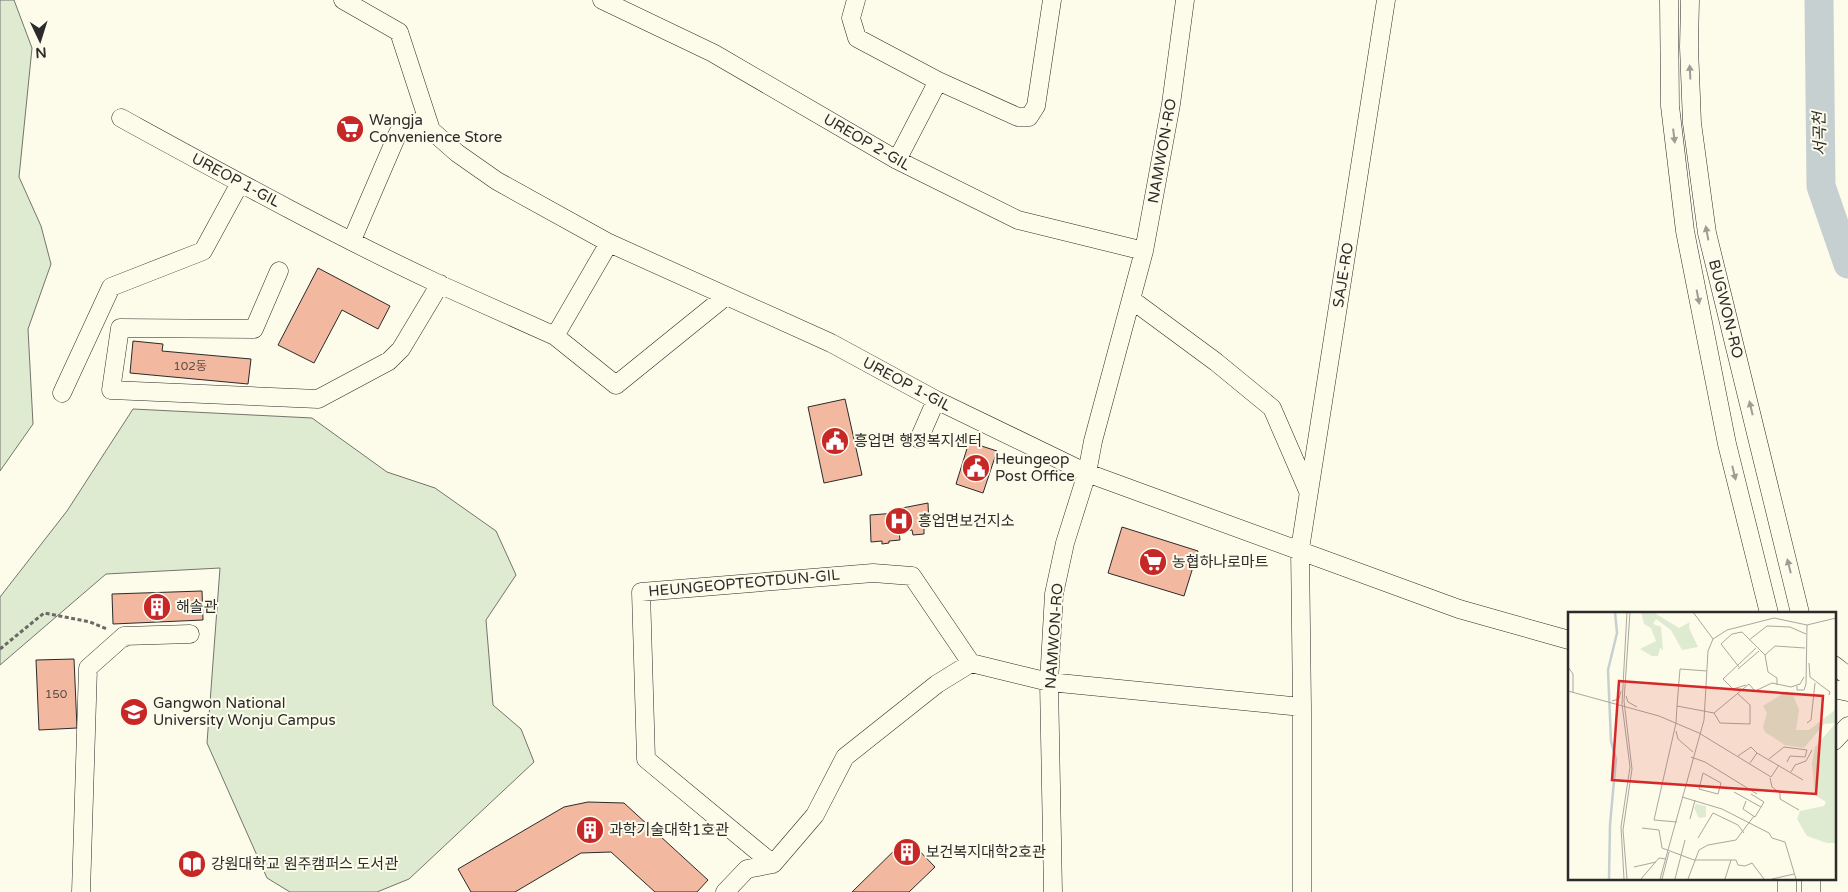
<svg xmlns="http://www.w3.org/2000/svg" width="1848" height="892" font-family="'Varela Round','Noto Sans KR',sans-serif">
  <rect width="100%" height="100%" fill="#fdfbea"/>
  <!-- green -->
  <path fill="#deebd1" stroke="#74746e" d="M0 0H14L32 48 19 177 41 226 51 264 28 329 33 424 0 471Z
    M133 409 312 418 387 472 435 488 496 531 516 575 486 620 493 705 521 729 534 762 409 879 377 892H290L267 878 207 743 220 568 106 574 0 665V597L67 511Z"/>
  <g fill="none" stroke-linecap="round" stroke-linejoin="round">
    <!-- river -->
    <path stroke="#c7d0d0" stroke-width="29" d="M1819 0 1821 186 1848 264"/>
  </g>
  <!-- building -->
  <path fill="#f2b8a0" stroke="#2b2b2b" d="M318 268 390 306 378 329 342 310 314 363 278 345Z
    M133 341 163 344 162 351 251 359 248 384 130 373Z
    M845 399 862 475 824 483 808 407Z
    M969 442 997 451 983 493 956 484Z
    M928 503 929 526 924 527V534L913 535 912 530 899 531 900 540 889 541V543L882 544V541L871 542 870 515 897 513V509Z
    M1122 527 1198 551 1184 596 1108 573Z
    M202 591 203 620 113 624 112 594Z
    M74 659 77 728 39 730 36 660Z
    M588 802 624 803 708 880 697 892H655L611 852 581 853 515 892H471L458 869 564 807Z
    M907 838 935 867 909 892H852Z"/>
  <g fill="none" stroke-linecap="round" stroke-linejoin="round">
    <defs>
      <path id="minor" d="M343 0 399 32 431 130
        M602 0 713 53 897 160 1018 220 1144 251
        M856 0 851 18 857 38 938 81 1018 117H1029L1036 106 1052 0
        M1669 0 1670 106 1685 231 1727 444 1769 613
        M1690 0 1689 47 1692 123 1707 233 1800 613
        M121 118C227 176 332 234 441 285 479 302 517 319 555 336L609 243
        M897 160 938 81
        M352 240 398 133 417 122 431 130 457 153 497 181 609 243 831 343 936 400 1087 473 1459 609 1569 640
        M279 271 254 329 120 328 111 390 318 399 389 361 401 349 440 284
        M1132 300 1216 362 1272 408 1308 491
        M555 336 616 385 726 296
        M62 393 111 287 203 251 240 183
        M919 439 936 400
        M126 637 124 636 190 634
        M1834 665 1848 676
        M1834 689 1848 692
        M1834 741 1848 726
        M773 864 815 815 845 757 937 684 971 663 1049 682 1302 707 1300 549 1386 0
        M773 864 646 759 641 592 873 573 912 576 971 663
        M81 892 88 668 124 636
        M725 892 747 869 773 864
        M1053 892 1049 682 1054 594 1065 543 1087 473 1093 441 1144 251 1171 104 1185 0
        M1302 892V707
        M1787 892V878
        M1811 892V878"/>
    </defs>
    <!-- minor casing -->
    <use href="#minor" stroke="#2b2b2b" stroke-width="19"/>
    <!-- path -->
    <path stroke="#6a6964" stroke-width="3" stroke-dasharray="4 2.5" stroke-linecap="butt" d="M0 649 44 613 90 622 107 629"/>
    <!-- minor -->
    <use href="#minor" stroke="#fdfbea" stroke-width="18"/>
  </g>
  <!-- one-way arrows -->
  <defs><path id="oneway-solid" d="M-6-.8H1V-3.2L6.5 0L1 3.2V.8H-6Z" transform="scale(1.25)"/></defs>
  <g fill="#9e9d94">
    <use href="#oneway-solid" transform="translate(1690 72) rotate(-93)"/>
    <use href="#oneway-solid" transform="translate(1674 136) rotate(83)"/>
    <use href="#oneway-solid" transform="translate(1707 233) rotate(-101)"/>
    <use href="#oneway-solid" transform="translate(1698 297) rotate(79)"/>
    <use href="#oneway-solid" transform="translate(1751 408) rotate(-103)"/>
    <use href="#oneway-solid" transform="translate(1734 473) rotate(76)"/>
    <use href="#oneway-solid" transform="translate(1789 566) rotate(-104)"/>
  </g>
  <!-- icons -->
  <defs>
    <symbol id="supermarket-disc" viewBox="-11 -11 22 22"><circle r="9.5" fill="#c62828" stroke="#fdfbea"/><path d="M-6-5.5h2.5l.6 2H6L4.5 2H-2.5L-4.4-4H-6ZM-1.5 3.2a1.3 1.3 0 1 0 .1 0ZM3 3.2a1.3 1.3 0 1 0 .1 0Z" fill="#fff"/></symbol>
    <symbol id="civic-disc" viewBox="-11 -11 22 22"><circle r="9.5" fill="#c62828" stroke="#fdfbea"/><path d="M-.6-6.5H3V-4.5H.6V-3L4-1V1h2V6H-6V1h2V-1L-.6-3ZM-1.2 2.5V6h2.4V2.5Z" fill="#fff"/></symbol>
    <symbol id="hospital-disc" viewBox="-11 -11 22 22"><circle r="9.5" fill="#c62828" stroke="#fdfbea"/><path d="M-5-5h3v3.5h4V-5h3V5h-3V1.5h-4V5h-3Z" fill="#fff"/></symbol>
    <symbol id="building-disc" viewBox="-11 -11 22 22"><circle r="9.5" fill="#c62828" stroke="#fdfbea"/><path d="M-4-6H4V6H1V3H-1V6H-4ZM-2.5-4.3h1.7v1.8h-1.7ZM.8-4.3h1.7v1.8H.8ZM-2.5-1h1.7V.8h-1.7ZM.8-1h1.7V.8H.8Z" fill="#fff"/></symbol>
    <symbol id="university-disc" viewBox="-11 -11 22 22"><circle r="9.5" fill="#c62828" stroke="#fdfbea"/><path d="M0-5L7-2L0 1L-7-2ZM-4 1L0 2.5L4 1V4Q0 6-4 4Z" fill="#fff"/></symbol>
    <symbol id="library-disc" viewBox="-11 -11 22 22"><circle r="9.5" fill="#c62828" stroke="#fdfbea"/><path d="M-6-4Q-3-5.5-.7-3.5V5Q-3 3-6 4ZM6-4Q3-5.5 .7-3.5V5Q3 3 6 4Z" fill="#fff"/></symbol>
  </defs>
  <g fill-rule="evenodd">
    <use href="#supermarket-disc" x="334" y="113" width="32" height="32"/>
    <use href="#civic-disc" x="819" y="425" width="32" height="32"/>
    <use href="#civic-disc" x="960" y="452" width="32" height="32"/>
    <use href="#hospital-disc" x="883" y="505" width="32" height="32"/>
    <use href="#supermarket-disc" x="1137" y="546" width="32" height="32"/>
    <use href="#building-disc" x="141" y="591" width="32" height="32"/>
    <use href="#university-disc" x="118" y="696" width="32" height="32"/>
    <use href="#building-disc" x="574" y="814" width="32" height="32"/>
    <use href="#building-disc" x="891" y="836" width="32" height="32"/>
    <use href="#library-disc" x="176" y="848" width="32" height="32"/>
  </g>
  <g text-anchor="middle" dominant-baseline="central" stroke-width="4" stroke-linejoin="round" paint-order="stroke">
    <!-- number labels -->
    <g font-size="12" fill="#5d4e48">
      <text x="190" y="366">102동</text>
      <text x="56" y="694">150</text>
    </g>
    <!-- poi labels -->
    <g font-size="15" fill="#2b2b2b" stroke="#fdfbea" text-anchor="start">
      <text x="369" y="120">Wangja<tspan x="369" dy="17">Convenience Store</tspan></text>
      <text x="854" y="441">흥업면 행정복지센터</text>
      <text x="995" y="459">Heungeop<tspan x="995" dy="17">Post Office</tspan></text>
      <text x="918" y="521">흥업면보건지소</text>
      <text x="1172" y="562">농협하나로마트</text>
      <text x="176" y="607">해솔관</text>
      <text x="153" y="703">Gangwon National<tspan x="153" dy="17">University Wonju Campus</tspan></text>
      <text x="609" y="830">과학기술대학1호관</text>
      <text x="926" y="852">보건복지대학2호관</text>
      <text x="211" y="864">강원대학교 원주캠퍼스 도서관</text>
    </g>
    <!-- street labels -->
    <g font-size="15" fill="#2b2b2b" stroke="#fdfbea">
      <text transform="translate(867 142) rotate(30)">UREOP 2-GIL</text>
      <text transform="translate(1162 151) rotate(-80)">NAMWON-RO</text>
      <text transform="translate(236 180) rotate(28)">UREOP 1-GIL</text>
      <text transform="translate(1343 275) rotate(-81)">SAJE-RO</text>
      <text transform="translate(1726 309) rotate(76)">BUGWON-RO</text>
      <text transform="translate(907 384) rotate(28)">UREOP 1-GIL</text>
      <text transform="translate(744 583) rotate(-5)">HEUNGEOPTEOTDUN-GIL</text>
      <text transform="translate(1054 636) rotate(-86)">NAMWON-RO</text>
    </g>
    <!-- water labels -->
    <g font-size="16" font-style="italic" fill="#2b2b2b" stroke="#fdfbea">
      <text transform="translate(1820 134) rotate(-91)">서곡천</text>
    </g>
  </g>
  <!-- overview -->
  <g transform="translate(1568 612)">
    <rect width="268" height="268" fill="#fdfbea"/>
    <path d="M73 0H85L111 16 122 10 121 16 130 35 114 38 103 18 88 7 85 12 93 15 95 38 92 36 90 44H84L72 37 88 29 83 16 76 12ZM219 79 225 83 231 98 228 118H241L267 98V111L256 112 236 136 217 133 197 120 195 115 199 101 195 94ZM267 112V231H259L239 224 229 207 232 199 256 194 258 190 247 183 244 152 247 135ZM128 192 138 194V205L131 206 126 196Z" fill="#deebd1"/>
    <path fill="none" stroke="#c7d0d0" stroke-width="2.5" d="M41 267 42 213 48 147 43 129 40 58 49 21 47 0"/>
    <path fill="none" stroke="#a9a89e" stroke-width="1" d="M125 0 145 27M181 28 199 14 222 15 238 22M197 43 207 34 237 36M241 51 242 65 262 80 261 83M0 55 5 62V81M171 55 153 32 164 22 174 20 197 43 200 60 209 66V73M170 57 191 39M178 73 165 77 155 67 188 36M229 74V78H236L238 72 239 13M0 79 91 104 131 121 203 165 211 153M58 84 60 90 69 95M44 89 51 87 53 79M109 94 112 57 139 59M146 101 152 111 182 112V93L169 81M239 111 243 108 247 71M108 119 110 127 125 140M170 144 183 135 189 141M123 145 137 150 189 182M201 147 216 135 239 138 237 145 222 144 219 150M182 151 189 141 235 168M223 160 227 153 238 149 244 138M135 161 153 171 150 182 131 177ZM202 166 204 175 212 181V187L231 198M166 180 193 195M114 185 154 197 201 221 204 226 217 230 228 267M178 189 175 197 187 205 196 190 183 182M122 207 127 188M109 210 86 208 108 111 109 94 146 101 181 72 187 79 204 71 223 75 232 72 236 65M74 216 91 218 94 236 126 248H168L170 253 177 254 184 251 196 267M130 226 145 201 170 213 176 221M66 255 88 250M56 267 53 215 62 155 54 92 59 0M59 267 55 218 64 157 56 89 62 0M73 267 91 246 98 247M92 267 136 108 140 39 145 27 159 18 206 6 239 13 268 6M94 267 101 240M107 267 117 228M120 267 131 238 140 233 168 228 186 204M157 267 163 248M204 267 226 262"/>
    <path fill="#d62828" fill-opacity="0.15" stroke="#d62828" stroke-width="2.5" d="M51 69 255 84 248 182 44 168Z"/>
    <rect width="268" height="268" fill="none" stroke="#2b2b2b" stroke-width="2.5"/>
  </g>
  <!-- north arrow -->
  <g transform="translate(40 40) rotate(176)" stroke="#fdfbea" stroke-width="4" paint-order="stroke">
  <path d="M0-4L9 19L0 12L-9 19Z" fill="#2b2b2b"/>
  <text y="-8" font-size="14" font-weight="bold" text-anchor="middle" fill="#2b2b2b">N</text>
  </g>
</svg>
